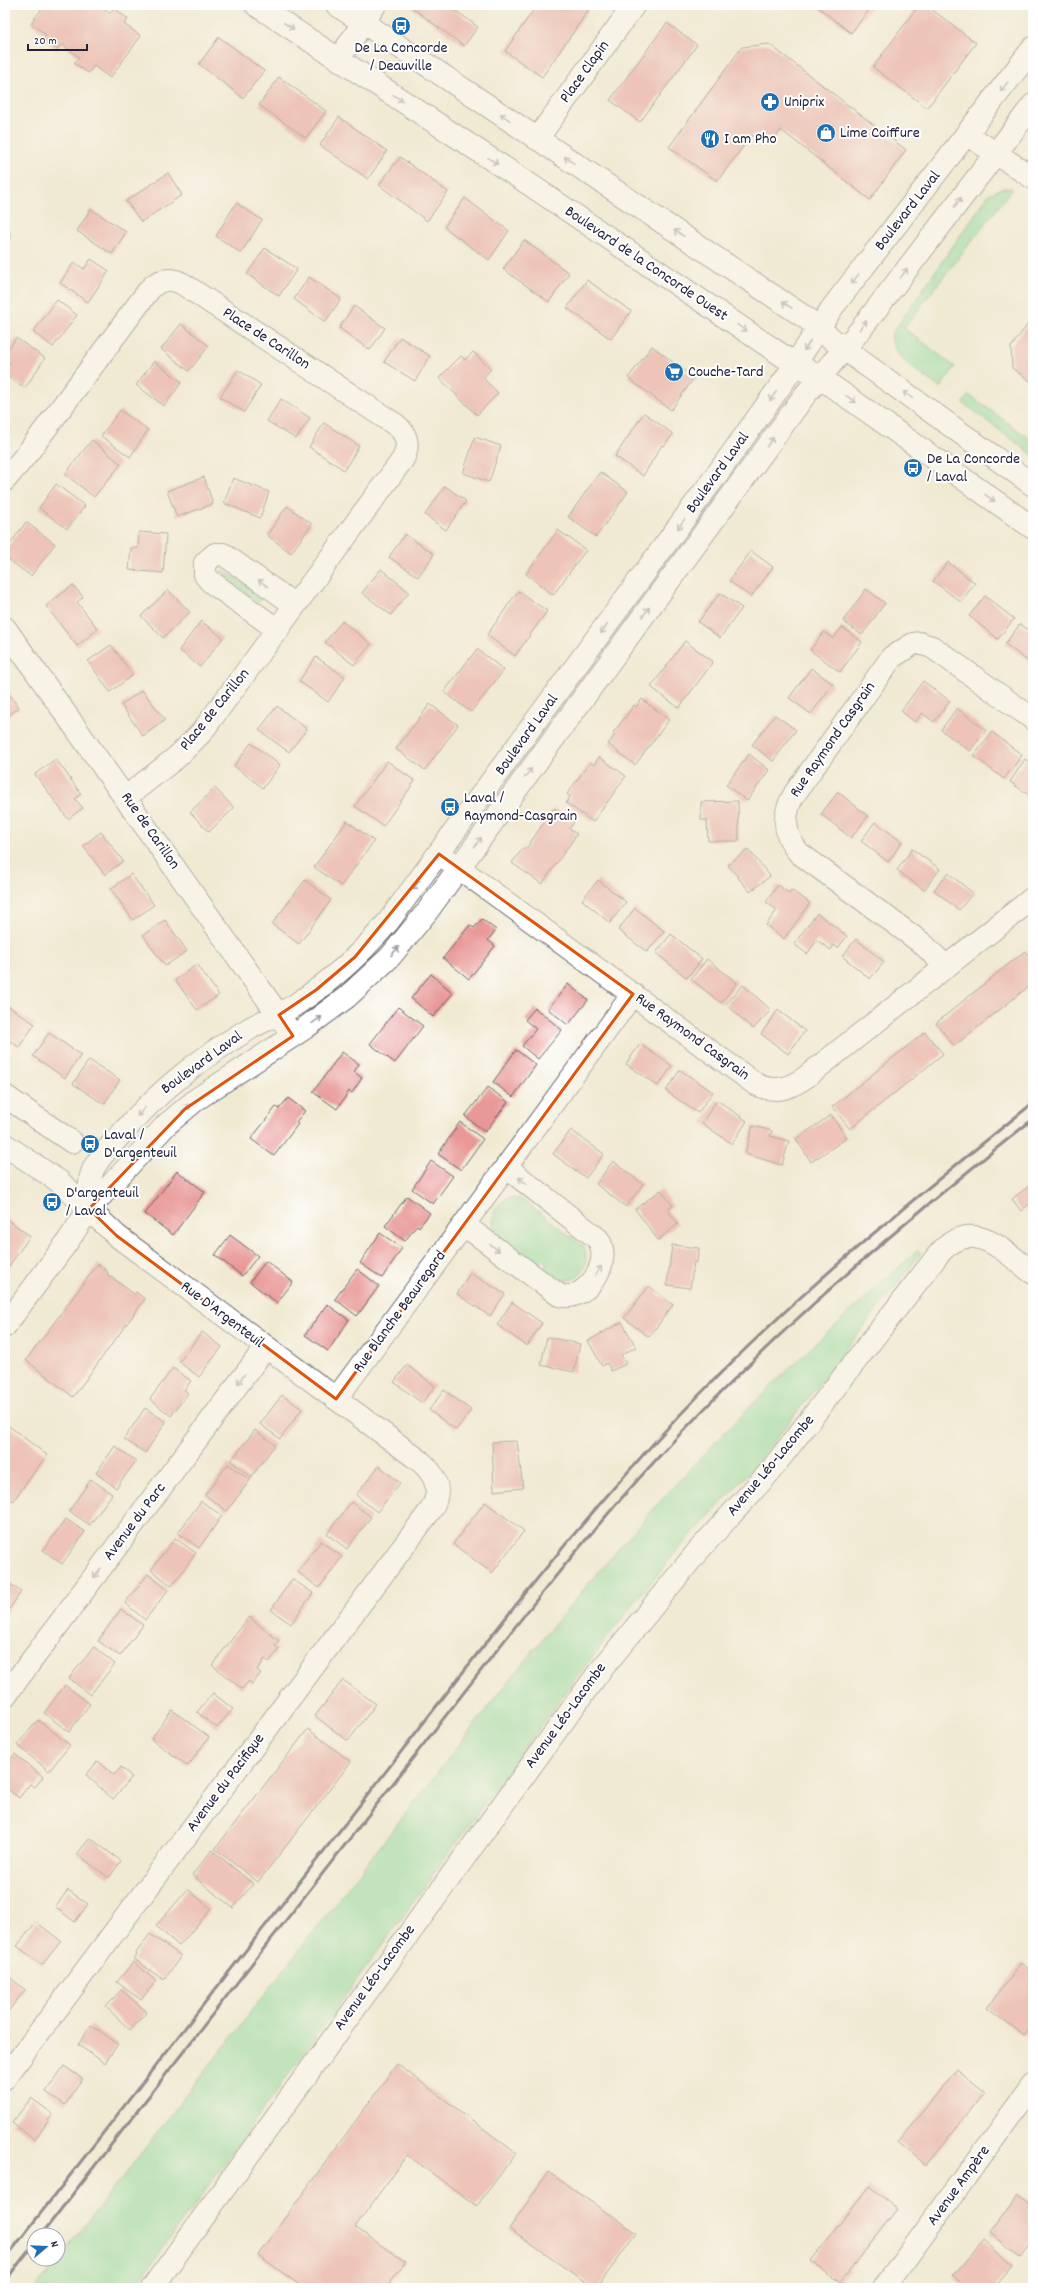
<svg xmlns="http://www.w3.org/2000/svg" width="1038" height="2293" font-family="Dekko,sans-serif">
  <rect width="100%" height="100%" fill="#fff"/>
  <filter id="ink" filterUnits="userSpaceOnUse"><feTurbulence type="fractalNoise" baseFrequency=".025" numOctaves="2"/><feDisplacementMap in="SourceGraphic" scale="8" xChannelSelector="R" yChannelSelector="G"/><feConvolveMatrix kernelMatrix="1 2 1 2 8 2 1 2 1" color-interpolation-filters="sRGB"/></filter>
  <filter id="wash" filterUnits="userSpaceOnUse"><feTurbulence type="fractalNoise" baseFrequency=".012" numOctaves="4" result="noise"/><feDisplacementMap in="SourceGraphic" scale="16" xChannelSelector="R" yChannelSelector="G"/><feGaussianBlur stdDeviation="0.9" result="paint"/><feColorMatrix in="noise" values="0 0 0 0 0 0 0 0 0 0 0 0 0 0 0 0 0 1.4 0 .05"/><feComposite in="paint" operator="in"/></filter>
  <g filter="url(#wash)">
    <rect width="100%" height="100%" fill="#f1ead3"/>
    <!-- green -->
    <path fill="#8adc9d" stroke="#567f6c" d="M1003 188H1013L904 328 955 367 940 388C921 373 893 360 891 335L989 194Z
      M969 395 1033 441V455L963 403Z
      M223 570 263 596 258 603 221 573Z
      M509 1198 522 1199 583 1246C591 1259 583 1279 567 1280 558 1280 551 1273 544 1268L548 1263 543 1259 539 1265C524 1254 483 1233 495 1211 498 1205 502 1201 509 1198Z
      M918 1250 921 1253 750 1472 680 1547 626 1613 561 1698 134 2288H36L526 1659C590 1581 656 1503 727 1430 788 1368 853 1309 918 1250Z"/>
    <g id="blocks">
      <!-- building -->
      <path fill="#e89896" d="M45 5H99L110 13 114 8 128 19 124 24 141 36 110 78 94 66 88 73 74 63 79 57 62 44 57 50 43 39 46 35 31 23Z
        M413 5H453L451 7 478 27 464 46 412 8Z
        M537 5H592L542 77 505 51Z
        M815 5H873L851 33Z
        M919 5H926L976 43 927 108 873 67Z
        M667 23 697 45 640 122 610 100Z
        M219 37 264 71 243 98 199 64Z
        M769 44 906 150 870 200 781 130 772 142 765 144 752 135 717 181 669 147 742 47Z
        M279 77 326 111 306 138 259 105Z
        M339 117 387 151 368 179 320 145Z
        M400 157 448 192 427 221 379 185Z
        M168 173 182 195 141 222 126 201Z
        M465 198 509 231 489 260 444 227Z
        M236 203 262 220 241 253 216 236Z
        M91 209 126 232 112 254 77 231Z
        M5 218 11 238 5 239Z
        M524 240 569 273 549 302 503 269Z
        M265 248 297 269 279 296 247 274Z
        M91 259 109 271 88 302 60 283 74 262 84 269Z
        M309 277 341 299 325 322 294 299Z
        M587 280 631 311 611 339 567 308Z
        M57 300 77 315 53 347 33 332Z
        M354 306 385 328 370 350 339 328Z
        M1033 317V383L1012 368 1011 347Z
        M181 324 209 346 189 371 161 349Z
        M400 337 430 356 415 381 384 362Z
        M16 338 45 358 25 388 5 375V370L10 363 5 359V354Z
        M652 346 694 378 671 410 628 378Z
        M473 352 491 369 483 378 498 393 477 415 439 378 461 356 465 360Z
        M154 361 182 382 164 406 136 385Z
        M238 370 261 385 244 412 220 397Z
        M281 399 310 418 296 439 267 421Z
        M120 410 148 430 130 457 101 436Z
        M644 413 673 434 664 446 662 445 643 476 615 456Z
        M324 423 359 446 344 470 309 447Z
        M475 437 501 446 489 482 463 473Z
        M92 440 121 464 94 497 65 474Z
        M600 472 628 492 596 537 568 517Z
        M204 477 213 504 177 517 167 491Z
        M233 478 269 492 260 518 224 503Z
        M56 484 85 506 67 529 39 508Z
        M445 486 466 501 446 530 425 515Z
        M287 506 312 524 291 553 267 535Z
        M26 522 55 544 31 576 5 557V551Z
        M558 530 586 550 553 595 526 574Z
        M139 532 166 534 163 573 129 570 131 548H138Z
        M405 534 434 554 418 577 389 557Z
        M751 551 773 567 751 597 729 581Z
        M948 562 975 583 961 602 933 581Z
        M381 569 409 592 391 615 362 593Z
        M73 585 83 597 77 602 98 629 77 646 46 606Z
        M866 589 885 603 862 635 843 621Z
        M168 590 190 612 163 638 141 616Z
        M518 591 547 611 515 656 487 635Z
        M720 593 742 608 720 638 698 622Z
        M985 596 1014 619 998 639 969 616Z
        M201 621 223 638 200 667 179 650Z
        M342 621 371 644 354 665 325 642Z
        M1020 624 1033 633V665L1005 644Z
        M842 627 862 642 840 672 810 650 824 632 833 639Z
        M685 641 713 662 679 708 651 687Z
        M111 645 133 675 110 692 88 661Z
        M477 649 504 670 471 712 444 692Z
        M316 657 345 677 328 702 299 681Z
        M811 668 833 684 811 714 789 698Z
        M923 681 950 701 934 722 922 713 915 722 901 711Z
        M5 688 19 708 5 718Z
        M142 690 165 720 143 736 121 705Z
        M642 699 669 720 635 765 608 744 615 735 613 733 623 720 634 705 636 707Z
        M430 704 458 725 425 770 396 749Z
        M277 706 307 729 289 752 259 730Z
        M957 708 986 730 970 751 941 730Z
        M775 715 796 730 773 761 752 745Z
        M992 732 1022 755 1004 779 974 756Z
        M251 743 280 765 263 788 234 766Z
        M749 754 769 770 747 801 726 785Z
        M599 757 626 776 593 822 566 803 570 797 567 794 590 762 594 765Z
        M56 759 81 794 75 799 83 808 68 819 35 774Z
        M1025 759 1033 765V798L1010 782Z
        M387 761 415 781 383 826 355 806Z
        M215 788 234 808 209 832 190 812Z
        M838 792 868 816 851 838 821 814Z
        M738 801 739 841H708L707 820H701V802Z
        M554 808 574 822 569 829 577 834 542 884 512 863 523 848 525 850Z
        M347 821 374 841 341 886 314 867Z
        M875 822 902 842 888 862 861 841Z
        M101 832 123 861 105 875 83 846Z
        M748 849 770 876 750 892 728 865Z
        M912 849 940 869 924 890 897 870Z
        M948 873 973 893 959 910 934 890Z
        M131 874 154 905 133 920 111 889Z
        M305 880 331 900 299 944 272 924Z
        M598 880 626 902 610 923 582 900Z
        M778 885 789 893 791 890 810 903 784 939 766 925 777 910 766 902Z
        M635 908 664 931 647 952 618 930Z
        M817 913 847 936 838 948 834 945 831 950 817 940 807 954 794 944Z
        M482 919 496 930 488 940 495 946 469 979 443 958 470 925 474 928Z
        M165 920 187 951 165 966 143 935Z
        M671 934 702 959 687 978 656 953Z
        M856 939 884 962 870 979 842 956Z
        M1025 951 1033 961V983L954 1046 936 1023Z
        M707 959 737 983 721 1003 691 979Z
        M197 964 219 995 197 1010 175 980Z
        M431 974 453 993 433 1017 411 998Z
        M568 984 588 1000 568 1025 548 1009Z
        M743 985 771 1010 753 1029 726 1004Z
        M5 1004 35 1024 19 1047 5 1038Z
        M398 1007 423 1026 395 1063 370 1044Z
        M535 1008 562 1030 538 1059 522 1046 536 1029 525 1020Z
        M778 1010 805 1031 788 1054 761 1034Z
        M925 1032 943 1054 850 1129 832 1107Z
        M49 1033 81 1055 65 1078 33 1056Z
        M640 1044 672 1066 658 1086 626 1064Z
        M516 1050 536 1065 513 1097 493 1082Z
        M342 1052 359 1064 354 1072 362 1078 352 1093 349 1091 337 1109 313 1092Z
        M89 1060 120 1080 104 1104 73 1084Z
        M680 1070 713 1092 698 1113 666 1091Z
        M488 1087 508 1102 485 1132 465 1116Z
        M288 1098 305 1111 296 1122 298 1124 274 1156 251 1139 276 1107 279 1109Z
        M717 1100 747 1121 732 1144 702 1123Z
        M831 1115 847 1138 811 1162 796 1139Z
        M460 1122 483 1139 461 1170 438 1154Z
        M753 1126 772 1131 770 1136 789 1141 782 1165 745 1154Z
        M571 1130 604 1154 586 1178 553 1154Z
        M431 1161 453 1176 433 1204 412 1189Z
        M613 1161 643 1184 626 1207 596 1184Z
        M177 1171 205 1192 173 1235 145 1214Z
        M1033 1183V1201L1021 1211 1012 1199Z
        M661 1190 673 1206 667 1209 678 1224 658 1240 635 1209Z
        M407 1196 430 1213 419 1227 417 1225 405 1241 385 1226Z
        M5 1218 30 1236 5 1272Z
        M380 1233 402 1248 382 1278 360 1263Z
        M230 1235 258 1256 242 1276 215 1255Z
        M672 1245 699 1248 697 1262H694L690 1288 667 1285Z
        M266 1261 293 1282 277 1303 250 1282Z
        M98 1264 108 1272 107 1274 134 1294 136 1292 145 1299 73 1397 26 1360Z
        M357 1269 379 1286 357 1316 335 1299Z
        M470 1273 505 1294 490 1316 457 1294Z
        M649 1286 673 1305 649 1337 624 1318Z
        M512 1302 542 1323 527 1346 497 1325Z
        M327 1304 349 1320 328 1351 305 1335Z
        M622 1322 636 1347 621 1355 626 1364 611 1371 607 1363 602 1366 588 1341Z
        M202 1332 222 1347 199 1377 179 1362Z
        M547 1337 580 1344 574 1372 541 1365Z
        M407 1365 435 1386 422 1403 394 1382Z
        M173 1368 191 1381 184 1390 188 1393 171 1416 150 1399Z
        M444 1390 471 1410 456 1430 429 1410Z
        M282 1395 302 1409 280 1439 260 1424Z
        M145 1408 166 1422 145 1453 124 1439Z
        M5 1423 47 1455 13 1501 5 1495Z
        M255 1430 275 1445 251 1477 231 1461Z
        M517 1441 523 1488 494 1491 492 1442Z
        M115 1446 136 1461 116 1488 96 1473Z
        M228 1464 250 1480 227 1511 205 1495Z
        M379 1466 400 1483 377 1512 356 1495Z
        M91 1479 112 1494 90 1525 69 1511Z
        M201 1501 222 1516 199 1548 178 1533Z
        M351 1502 371 1517 347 1549 327 1534Z
        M485 1502 524 1531 492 1573 453 1544Z
        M66 1519 85 1532 62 1564 43 1550Z
        M175 1538 196 1553 172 1586 151 1570Z
        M321 1541 342 1557 319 1588 298 1572Z
        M148 1574 168 1590 145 1620 125 1603Z
        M292 1579 313 1593 291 1624 271 1610Z
        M5 1580 21 1592 5 1615Z
        M121 1609 143 1625 120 1656 98 1641Z
        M249 1617 279 1641 275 1646 279 1649 269 1662 265 1659 257 1670 261 1673 252 1684 249 1681 242 1689 212 1665Z
        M94 1647 115 1664 90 1695 69 1678Z
        M343 1680 376 1704 348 1741 315 1716Z
        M65 1685 90 1704 69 1732 44 1713Z
        M213 1693 233 1709 217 1728 197 1712Z
        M172 1710 209 1737 188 1766 151 1739Z
        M38 1720 70 1745 49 1771 17 1745Z
        M308 1729 351 1762 258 1882 215 1849Z
        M15 1754 43 1777 35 1787 30 1784 19 1798 5 1787V1766Z
        M98 1761 114 1775 121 1767 132 1777 113 1799 86 1775Z
        M90 1838 121 1861 109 1878 77 1854Z
        M212 1850 253 1884 233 1908 192 1875Z
        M188 1889 211 1909 179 1946 156 1926Z
        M68 1890 88 1904 75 1922 55 1907Z
        M36 1922 61 1941 42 1965 17 1946Z
        M150 1934 181 1956 164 1980 134 1959 137 1955 136 1953Z
        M133 1962 156 1981 141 2000 117 1982Z
        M1021 1963 1033 1972V2025L1024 2036 987 2008Z
        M5 1973 25 1990 5 2015Z
        M121 1990 147 2012 130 2030 106 2007Z
        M91 2025 118 2044 105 2063 78 2045Z
        M397 2064 516 2153 477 2206 407 2155 355 2227 405 2262 386 2288H304L258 2255Z
        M64 2066 83 2079 65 2105 46 2092Z
        M957 2069 985 2092 926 2165 898 2142Z
        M31 2098 53 2114 35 2140 12 2123Z
        M548 2172 636 2233 597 2288H594L509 2229Z
        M869 2186 898 2209 840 2283 811 2261Z
        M1018 2194 1033 2205V2239L1020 2256 989 2233Z
        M983 2240 1013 2266 994 2288H967L953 2276Z"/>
    </g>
  </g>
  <g filter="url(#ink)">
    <use href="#blocks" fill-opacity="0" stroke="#6a6870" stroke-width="1"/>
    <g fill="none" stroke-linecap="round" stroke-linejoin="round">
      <defs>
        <path id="minor" d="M256 5 526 182 783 356 819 377 1033 528
          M337 5 806 318 844 349 1033 485
          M339 59 375 5
          M968 135 1033 178
          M537 139 634 5
          M5 480 26 455 149 290C158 279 171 277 183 284L396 425C407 434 410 445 403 459L201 733 177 757 126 797
          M5 628 287 1027
          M278 630 211 582 205 575V563L215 554H223L295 605
          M448 860 754 1083C773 1094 789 1089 806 1077L1033 898
          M946 967 923 944 799 853C783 834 782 814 795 793L892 657 913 644 919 643 932 647 1033 719
          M5 1096 72 1142
          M5 1145 60 1182 117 1236 420 1461C436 1475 443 1491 430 1511L5 2078
          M89 1209C90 1198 88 1180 93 1170 97 1159 115 1141 123 1132 162 1088 199 1059 249 1029 264 1020 281 1014 295 1005 330 982 361 954 388 922L720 470 784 381 832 308 1033 48
          M464 1225 559 1295C584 1304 614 1263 598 1239L506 1167
          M5 1326 68 1241 89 1209 166 1125 197 1099 305 1028 347 997 390 957 426 913 805 395 861 329 1033 105
          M336 1399 633 994
          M5 1696 265 1348
          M152 2288 596 1676 698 1551 767 1475 938 1255C972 1215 1002 1250 1033 1273
          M884 2288 1033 2085"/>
      </defs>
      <!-- minor casing -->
      <use href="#minor" stroke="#6a6870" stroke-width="24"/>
      <!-- minor -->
      <use href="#minor" stroke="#fff" stroke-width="22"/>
      <!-- rail -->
      <path stroke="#22223b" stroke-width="3" d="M41 2235C161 2080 281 1926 402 1772 484 1667 564 1560 654 1462 769 1336 899 1226 1033 1119
        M5 2259C126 2103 248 1947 370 1792 469 1664 566 1536 677 1418 786 1302 909 1202 1033 1103
        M5 2281 34 2244"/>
    </g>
    <!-- one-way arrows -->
    <defs><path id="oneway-shaft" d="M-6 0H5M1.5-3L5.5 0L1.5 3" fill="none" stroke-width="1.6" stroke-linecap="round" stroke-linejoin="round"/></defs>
    <g stroke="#9c9ca7">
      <use href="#oneway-shaft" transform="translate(289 26) rotate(33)"/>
      <use href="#oneway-shaft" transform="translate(1004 87) rotate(127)"/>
      <use href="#oneway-shaft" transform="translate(398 98) rotate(34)"/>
      <use href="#oneway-shaft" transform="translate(505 117) rotate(-146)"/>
      <use href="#oneway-shaft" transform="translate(569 160) rotate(-146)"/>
      <use href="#oneway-shaft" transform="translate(493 161) rotate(33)"/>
      <use href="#oneway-shaft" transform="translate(958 202) rotate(-53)"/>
      <use href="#oneway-shaft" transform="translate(679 233) rotate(-146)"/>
      <use href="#oneway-shaft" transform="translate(904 273) rotate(-53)"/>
      <use href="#oneway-shaft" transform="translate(855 279) rotate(128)"/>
      <use href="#oneway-shaft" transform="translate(787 305) rotate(-147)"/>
      <use href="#oneway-shaft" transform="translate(863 325) rotate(-52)"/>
      <use href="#oneway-shaft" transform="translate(742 328) rotate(34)"/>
      <use href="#oneway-shaft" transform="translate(807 346) rotate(123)"/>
      <use href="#oneway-shaft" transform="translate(908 395) rotate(-144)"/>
      <use href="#oneway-shaft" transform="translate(773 396) rotate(126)"/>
      <use href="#oneway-shaft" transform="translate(851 399) rotate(35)"/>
      <use href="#oneway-shaft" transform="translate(770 442) rotate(-54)"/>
      <use href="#oneway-shaft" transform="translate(990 498) rotate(35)"/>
      <use href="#oneway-shaft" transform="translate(681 524) rotate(126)"/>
      <use href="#oneway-shaft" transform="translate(263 583) rotate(-144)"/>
      <use href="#oneway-shaft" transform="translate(646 612) rotate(-53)"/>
      <use href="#oneway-shaft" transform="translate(604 629) rotate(126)"/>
      <use href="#oneway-shaft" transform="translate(528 773) rotate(-54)"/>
      <use href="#oneway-shaft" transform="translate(478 842) rotate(-54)"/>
      <use href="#oneway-shaft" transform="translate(416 885) rotate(127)"/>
      <use href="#oneway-shaft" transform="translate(395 951) rotate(-49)"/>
      <use href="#oneway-shaft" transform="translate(317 1020) rotate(-35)"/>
      <use href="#oneway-shaft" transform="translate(186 1108) rotate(-39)"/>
      <use href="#oneway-shaft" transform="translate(141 1112) rotate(132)"/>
      <use href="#oneway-shaft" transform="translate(523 1181) rotate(-142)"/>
      <use href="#oneway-shaft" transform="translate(495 1248) rotate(37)"/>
      <use href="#oneway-shaft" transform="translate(598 1271) rotate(-55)"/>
      <use href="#oneway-shaft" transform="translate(241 1379) rotate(127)"/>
      <use href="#oneway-shaft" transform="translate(97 1573) rotate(127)"/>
    </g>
  </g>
  <!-- marked area -->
  <path d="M0 0H1038V2293H0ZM439 854 633 994 336 1399 117 1236 89 1209 185 1109 293 1036 279 1015 316 990 355 957Z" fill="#f1ead3" fill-opacity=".55" fill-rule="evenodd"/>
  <path fill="none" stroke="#de560e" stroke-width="3" stroke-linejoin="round" d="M439 854 633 994 336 1399 117 1236 89 1209 185 1109 293 1036 279 1015 316 990 355 957Z"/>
  <!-- icons -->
  <defs>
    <symbol id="bus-disc" viewBox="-11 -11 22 22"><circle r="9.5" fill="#1f6fb2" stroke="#fff"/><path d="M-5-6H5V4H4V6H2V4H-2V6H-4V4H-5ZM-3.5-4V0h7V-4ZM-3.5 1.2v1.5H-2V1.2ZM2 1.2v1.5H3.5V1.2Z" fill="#fff"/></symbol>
    <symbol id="pharmacy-disc" viewBox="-11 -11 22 22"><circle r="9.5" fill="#1f6fb2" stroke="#fff"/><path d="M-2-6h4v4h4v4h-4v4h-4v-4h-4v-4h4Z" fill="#fff"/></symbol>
    <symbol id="shop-disc" viewBox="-11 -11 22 22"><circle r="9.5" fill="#1f6fb2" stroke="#fff"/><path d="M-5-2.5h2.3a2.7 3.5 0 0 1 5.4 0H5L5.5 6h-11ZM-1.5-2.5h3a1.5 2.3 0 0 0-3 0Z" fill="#fff"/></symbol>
    <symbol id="restaurant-disc" viewBox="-11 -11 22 22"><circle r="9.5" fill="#1f6fb2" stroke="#fff"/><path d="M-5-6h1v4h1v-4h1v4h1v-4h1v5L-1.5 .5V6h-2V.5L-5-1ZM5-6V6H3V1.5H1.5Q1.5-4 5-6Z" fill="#fff"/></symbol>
    <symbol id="supermarket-disc" viewBox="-11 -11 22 22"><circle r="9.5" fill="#1f6fb2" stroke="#fff"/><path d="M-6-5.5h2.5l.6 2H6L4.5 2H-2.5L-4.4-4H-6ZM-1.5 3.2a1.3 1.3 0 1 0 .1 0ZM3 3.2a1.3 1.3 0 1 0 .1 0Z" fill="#fff"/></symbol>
  </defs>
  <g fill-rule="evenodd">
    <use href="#bus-disc" x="390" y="15" width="22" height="22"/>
    <use href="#pharmacy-disc" x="759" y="91" width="22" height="22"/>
    <use href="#shop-disc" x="815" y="122" width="22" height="22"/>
    <use href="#restaurant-disc" x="699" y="128" width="22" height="22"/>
    <use href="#supermarket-disc" x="663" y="361" width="22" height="22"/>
    <use href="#bus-disc" x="902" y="457" width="22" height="22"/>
    <use href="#bus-disc" x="439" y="796" width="22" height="22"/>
    <use href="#bus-disc" x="79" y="1133" width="22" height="22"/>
    <use href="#bus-disc" x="41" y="1191" width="22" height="22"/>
  </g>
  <g text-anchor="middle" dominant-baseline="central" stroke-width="4" stroke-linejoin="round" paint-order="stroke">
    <!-- poi labels -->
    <g font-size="16" fill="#22223b" stroke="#fff" text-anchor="start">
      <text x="401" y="48" text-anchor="middle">De La Concorde<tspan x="401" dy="18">/ Deauville</tspan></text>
      <text x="784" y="102">Uniprix</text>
      <text x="840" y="133">Lime Coiffure</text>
      <text x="724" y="139">I am Pho</text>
      <text x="688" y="372">Couche-Tard</text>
      <text x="927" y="459">De La Concorde<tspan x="927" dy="18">/ Laval</tspan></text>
      <text x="464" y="798">Laval /<tspan x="464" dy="18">Raymond-Casgrain</tspan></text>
      <text x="104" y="1135">Laval /<tspan x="104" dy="18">D'argenteuil</tspan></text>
      <text x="66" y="1193">D'argenteuil<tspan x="66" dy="18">/ Laval</tspan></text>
    </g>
    <!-- street labels -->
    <g font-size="16" fill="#22223b" stroke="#fff">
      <text transform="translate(585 72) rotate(-54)">Place Clapin</text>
      <text transform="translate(908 211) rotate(-52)">Boulevard Laval</text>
      <text transform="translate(646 264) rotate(34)">Boulevard de la Concorde Ouest</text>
      <text transform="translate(266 339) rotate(33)">Place de Carillon</text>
      <text transform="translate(718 473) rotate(-54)">Boulevard Laval</text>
      <text transform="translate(215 710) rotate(-51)">Place de Carillon</text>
      <text transform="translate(527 735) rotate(-54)">Boulevard Laval</text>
      <text transform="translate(833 740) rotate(-55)">Rue Raymond Casgrain</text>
      <text transform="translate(150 831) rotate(55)">Rue de Carillon</text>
      <text transform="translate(692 1037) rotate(36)">Rue Raymond Casgrain</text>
      <text transform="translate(202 1063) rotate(-36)">Boulevard Laval</text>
      <text transform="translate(400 1312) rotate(-54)">Rue Blanche Beauregard</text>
      <text transform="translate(222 1315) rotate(37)">Rue D'Argenteuil</text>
      <text transform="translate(771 1466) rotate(-50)">Avenue Léo-Lacombe</text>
      <text transform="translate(135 1522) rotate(-53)">Avenue du Parc</text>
      <text transform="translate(566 1716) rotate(-54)">Avenue Léo-Lacombe</text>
      <text transform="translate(226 1783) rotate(-53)">Avenue du Pacifique</text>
      <text transform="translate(375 1978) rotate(-54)">Avenue Léo-Lacombe</text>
      <text transform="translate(959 2186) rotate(-54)">Avenue Ampère</text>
    </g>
  </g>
  <!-- margin -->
  <rect width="1038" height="2293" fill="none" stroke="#fff" stroke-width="20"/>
  <!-- north arrow -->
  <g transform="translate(46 2247) rotate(71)"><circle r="19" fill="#ffffff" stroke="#a7a7b1"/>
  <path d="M0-3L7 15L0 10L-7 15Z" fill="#1f6fb2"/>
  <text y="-6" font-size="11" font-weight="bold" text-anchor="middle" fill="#22223b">N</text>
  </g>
  <!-- scale -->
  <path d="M28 44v6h59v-6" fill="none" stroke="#22223b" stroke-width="2"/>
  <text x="34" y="44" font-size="12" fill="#22223b" stroke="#ffffff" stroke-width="3" paint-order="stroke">20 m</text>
</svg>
